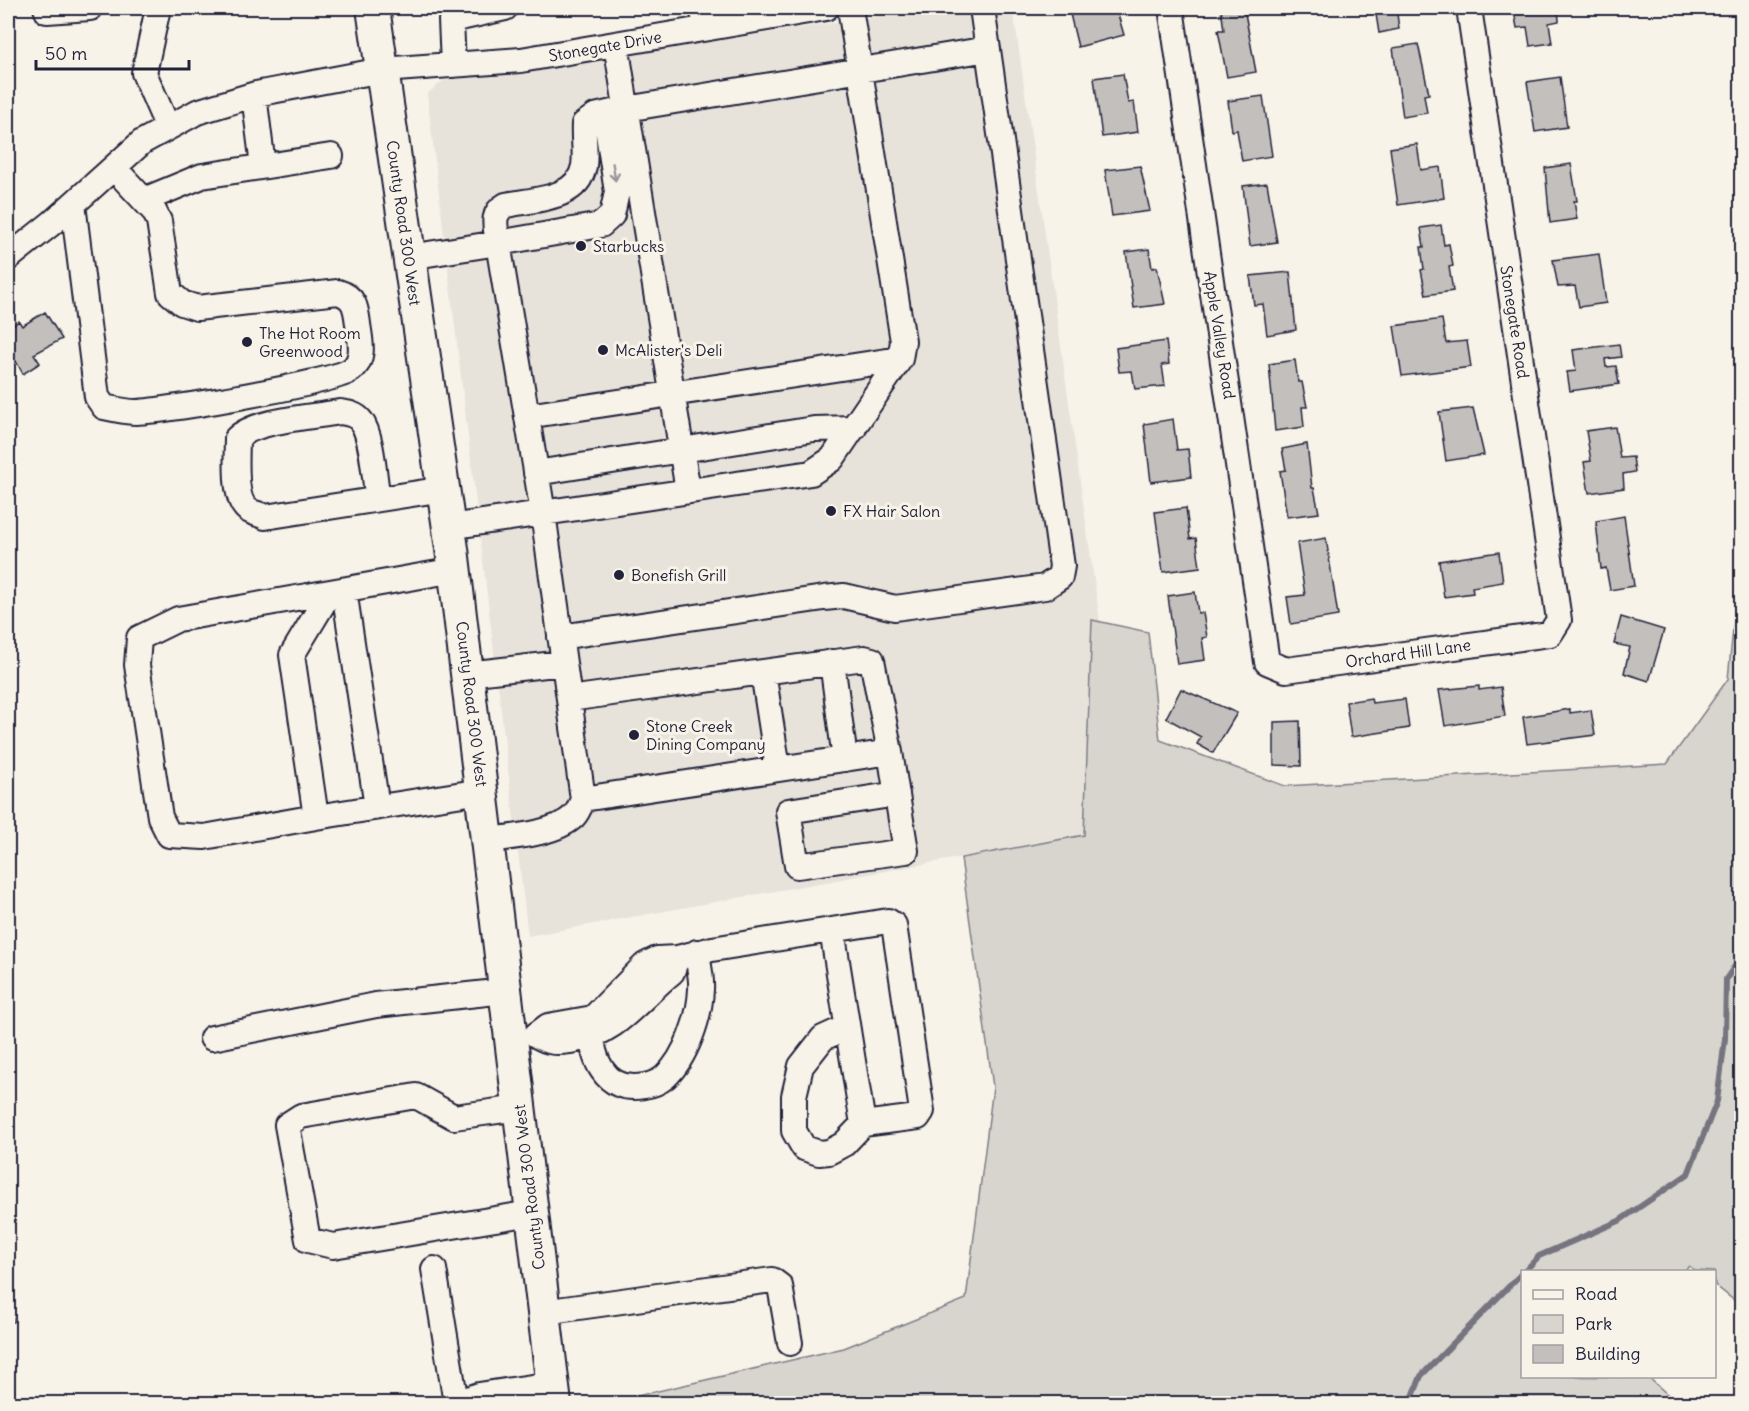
<svg xmlns="http://www.w3.org/2000/svg" width="1749" height="1411" font-family="Delius,sans-serif">
  <rect width="100%" height="100%" fill="#f7f3e8"/>
  <filter id="ink" filterUnits="userSpaceOnUse"><feTurbulence type="fractalNoise" baseFrequency=".0167" numOctaves="2"/><feDisplacementMap in="SourceGraphic" scale="12" xChannelSelector="R" yChannelSelector="G"/><feConvolveMatrix kernelMatrix="1 2 1 2 8 2 1 2 1" color-interpolation-filters="sRGB"/></filter>
  <g filter="url(#ink)">
    <!-- built -->
    <path fill="#e7e3db" d="M934 8H1013L1100 622 1092 620 1084 835 528 936 427 94 443 81Z"/>
    <!-- green -->
    <path fill="#d8d5cf" stroke="#7d7c85" stroke-width="1.5" d="M1741 548V1306L1715 1285 1714 1272 1696 1271 1689 1266 1684 1272H1522V1376L1648 1377 1677 1403H631L632 1397 844 1348 966 1299 993 1087 961 858 1084 835 1092 620 1148 632 1160 740 1285 786 1667 764 1728 679Z"/>
    <g fill="none" stroke-linecap="round" stroke-linejoin="round">
      <!-- stream -->
      <path stroke="#76747f" stroke-width="6" d="M1524 1272 1539 1256 1619 1221 1688 1174 1717 1101 1725 1039 1726 979 1742 956
        M1410 1404 1421 1376 1522 1273"/>
    </g>
    <!-- building -->
    <path fill="#c2bfbd" stroke="#22223b" stroke-width="1.5" d="M1091 8H1116L1124 35 1078 47 1070 14Z
      M1244 8 1256 72 1227 77 1218 30H1224L1221 9Z
      M1375 8H1408V12L1397 14 1399 29 1379 33Z
      M1519 8 1558 9 1559 21 1549 23 1552 43 1530 46 1527 27 1517 28 1514 11 1519 10Z
      M1418 44 1429 94 1424 95 1427 113 1403 117 1393 48Z
      M1123 74 1128 103 1134 102 1138 132 1102 137 1094 78Z
      M1560 77 1567 127 1535 132 1527 82Z
      M1263 96 1272 156 1242 161 1237 130 1232 131 1228 101Z
      M1417 144 1421 170 1440 167 1444 198 1398 205 1390 148Z
      M1571 164 1577 201H1574L1577 219 1550 223 1545 168Z
      M1140 166 1150 211 1112 216 1105 170Z
      M1267 183 1277 242 1250 246 1243 186Z
      M1441 225 1444 245 1449 244 1453 266 1449 267 1453 291 1426 295 1421 270 1424 269 1421 247H1424L1421 228Z
      M1149 249 1152 268 1157 267 1165 304 1134 308 1126 252Z
      M1599 254 1606 303 1579 307 1575 286 1558 287 1553 260Z
      M1290 272 1296 330 1267 335 1263 304 1254 305 1250 276Z
      M45 312 62 339 34 354 40 363 23 374 16 361 8 366V328L19 321 22 326Z
      M1442 319 1446 343 1467 341 1471 367 1402 376 1394 326Z
      M1166 341 1169 364 1162 365 1165 386 1135 389 1132 371 1119 372 1116 348Z
      M1619 344 1621 357 1605 359 1606 367 1616 366 1619 384 1570 391 1567 372 1576 371 1573 350Z
      M1295 360 1298 382H1302L1307 407H1302L1304 427 1275 431 1269 364Z
      M1473 408 1484 455 1446 461 1439 412Z
      M1173 419 1177 450 1188 449 1191 477 1151 482 1144 424Z
      M1615 427 1620 458 1633 457 1635 472 1623 474 1624 488 1589 493 1584 462 1591 461 1586 431Z
      M1307 444 1312 488H1314L1319 513 1287 517 1280 471 1286 470 1282 449Z
      M1186 508 1190 539 1196 538 1200 567 1163 572 1155 512Z
      M1624 516 1634 586 1610 590 1606 568 1601 569 1596 521Z
      M1326 538 1338 616 1291 624 1287 597 1305 595 1297 543Z
      M1499 552 1503 582 1472 587 1473 593 1444 597 1439 561Z
      M1195 592 1198 613H1203L1207 637 1202 638 1205 660 1177 664 1168 596Z
      M1621 617 1664 630 1649 681 1624 673 1630 647 1614 644Z
      M1479 686V690L1501 687 1505 716 1445 726 1439 690Z
      M1181 689 1237 713 1213 753 1197 744 1201 737 1166 718Z
      M1371 698 1372 703 1405 699 1409 728 1351 737 1346 702Z
      M1570 709V713L1591 710 1595 735 1527 744 1523 717Z
      M1300 721 1301 766 1274 765V722Z
      M8 1282 13 1322 8 1323Z
      M11 1368 16 1404H8V1369Z"/>
    <g fill="none" stroke-linecap="round" stroke-linejoin="round">
      <defs>
        <path id="minor" d="M46 8 47 11 90 8
          M158 8 144 73 168 128
          M701 8 709 28
          M1171 8 1267 662 1286 670 1550 634 1559 620 1469 8
          M616 44 688 491
          M453 65 451 20 505 8
          M254 95 263 166
          M144 200 202 176 331 156
          M73 204 97 397 104 407C114 409 125 412 136 412 164 411 333 383 351 370 366 359 360 340 358 324 356 308 355 297 338 292L197 308 182 303 170 293 159 221 154 211 114 168
          M409 257 498 243C496 227 490 214 506 205 534 199 578 200 584 166 586 153 583 138 584 124L595 116 626 109 988 49
          M8 258 52 223 142 142 197 112 256 94 382 70 521 60 826 8
          M527 416 900 359
          M536 473 814 429 854 428
          M378 499C374 479 373 437 361 421 356 414 347 413 340 412 313 417 255 420 237 438 237 454 233 498 247 509 251 513 260 514 265 517L444 489
          M449 527 811 473 832 459 900 359 903 341 850 8
          M455 570 330 592 292 655 316 817 482 791
          M344 590 377 807
          M560 637 824 598 844 596 895 608 1045 587 1060 577 1062 566 982 8
          M832 662 845 759
          M763 672 778 769
          M467 674 563 663
          M569 699 864 658 872 660 890 752 583 799
          M890 752 906 851 797 866 788 811 897 794
          M316 817 204 837 169 835 160 817 137 665 139 638 178 619 330 592
          M487 840C511 837 556 834 574 816 578 812 581 804 583 799L543 513 498 243 601 225 612 215 617 192 605 114
          M677 958 712 949 888 921 894 925 922 1111 918 1117 863 1124 832 930
          M677 958 672 972C638 999 618 1034 571 1041 556 1043 549 1043 536 1035L548 1026 593 1018 645 965 657 959Z
          M592 1024C590 1056 604 1094 644 1086 651 1085 659 1082 665 1077 686 1058 700 1017 701 989 702 977 698 964 697 952
          M847 1027 823 1038 801 1066 794 1096V1131L804 1148 819 1153 829 1152 844 1144 863 1124
          M212 1038 376 1005 505 991
          M519 1108 454 1117 416 1096 301 1116 287 1125 308 1240 333 1246 531 1213
          M434 1269 456 1403
          M543 1312 772 1280 780 1286 790 1343
          M453 1404 479 1395 552 1384"/>
        <path id="major" d="M373 8 452 549 555 1404"/>
      </defs>
      <!-- minor casing -->
      <use href="#minor" stroke="#22223b" stroke-width="28"/>
      <!-- major casing -->
      <use href="#major" stroke="#22223b" stroke-width="36"/>
      <!-- minor -->
      <use href="#minor" stroke="#f7f3e8" stroke-width="24"/>
      <!-- major -->
      <use href="#major" stroke="#f7f3e8" stroke-width="32"/>
    </g>
    <!-- one-way arrows -->
    <defs><path id="oneway-shaft" d="M-6 0H5M1.5-3L5.5 0L1.5 3" fill="none" stroke-width="1.6" stroke-linecap="round" stroke-linejoin="round" transform="scale(1.5)"/></defs>
    <use stroke="#97959a" href="#oneway-shaft" transform="translate(614 172) rotate(81)"/>
  </g>
  <!-- markers -->
  <g fill="#22223b" stroke="#f7f3e8" stroke-width="2">
    <circle cx="581" cy="246" r="6"/>
    <circle cx="247" cy="342" r="6"/>
    <circle cx="603" cy="350" r="6"/>
    <circle cx="831" cy="511" r="6"/>
    <circle cx="619" cy="575" r="6"/>
    <circle cx="634" cy="735" r="6"/>
  </g>
  <g text-anchor="middle" dominant-baseline="central" stroke-width="6" stroke-linejoin="round" paint-order="stroke">
    <!-- street labels -->
    <g font-size="16" fill="#22223b" stroke="#f7f3e8">
      <text transform="translate(605 46) rotate(-10)">Stonegate Drive</text>
      <text transform="translate(404 223) rotate(82)">County Road 300 West</text>
      <text transform="translate(1515 322) rotate(81)">Stonegate Road</text>
      <text transform="translate(1220 335) rotate(81)">Apple Valley Road</text>
      <text transform="translate(1408 653) rotate(-8)">Orchard Hill Lane</text>
      <text transform="translate(472 704) rotate(83)">County Road 300 West</text>
      <text transform="translate(529 1187) rotate(-97)">County Road 300 West</text>
    </g>
    <!-- poi labels -->
    <g font-size="16" fill="#22223b" stroke="#f7f3e8" text-anchor="start">
      <text x="593" y="246">Starbucks</text>
      <text x="259" y="333">The Hot Room<tspan x="259" dy="18">Greenwood</tspan></text>
      <text x="615" y="350">McAlister's Deli</text>
      <text x="843" y="511">FX Hair Salon</text>
      <text x="631" y="575">Bonefish Grill</text>
      <text x="646" y="726">Stone Creek<tspan x="646" dy="18">Dining Company</tspan></text>
    </g>
  </g>
  <!-- margin -->
  <rect width="1749" height="1411" fill="none" stroke="#f7f3e8" stroke-width="30"/>
  <rect x="15" y="15" width="1719" height="1381" fill="none" stroke="#22223b" stroke-width="2" filter="url(#ink)"/>
  <!-- legend -->
  <rect x="1521" y="1270" width="195" height="108" fill="#f7f3e8" stroke="#a29fa3" stroke-width="1.5"/>
  <rect x="1533" y="1290" width="30" height="9" fill="#f7f3e8" stroke="#a29fa3" stroke-width="1.5"/>
  <text x="1575" y="1300" font-size="18" fill="#22223b">Road</text>
  <rect x="1533" y="1315" width="30" height="18" fill="#d8d5cf" stroke="#a29fa3" stroke-width="1.5"/>
  <text x="1575" y="1330" font-size="18" fill="#22223b">Park</text>
  <rect x="1533" y="1345" width="30" height="18" fill="#c2bfbd" stroke="#a29fa3" stroke-width="1.5"/>
  <text x="1575" y="1360" font-size="18" fill="#22223b">Building</text>
  <!-- scale -->
  <path d="M36 60v9h153v-9" fill="none" stroke="#22223b" stroke-width="3"/>
  <text x="45" y="60" font-size="18" fill="#22223b" stroke="#f7f3e8" stroke-width="4.5" paint-order="stroke">50 m</text>
</svg>
